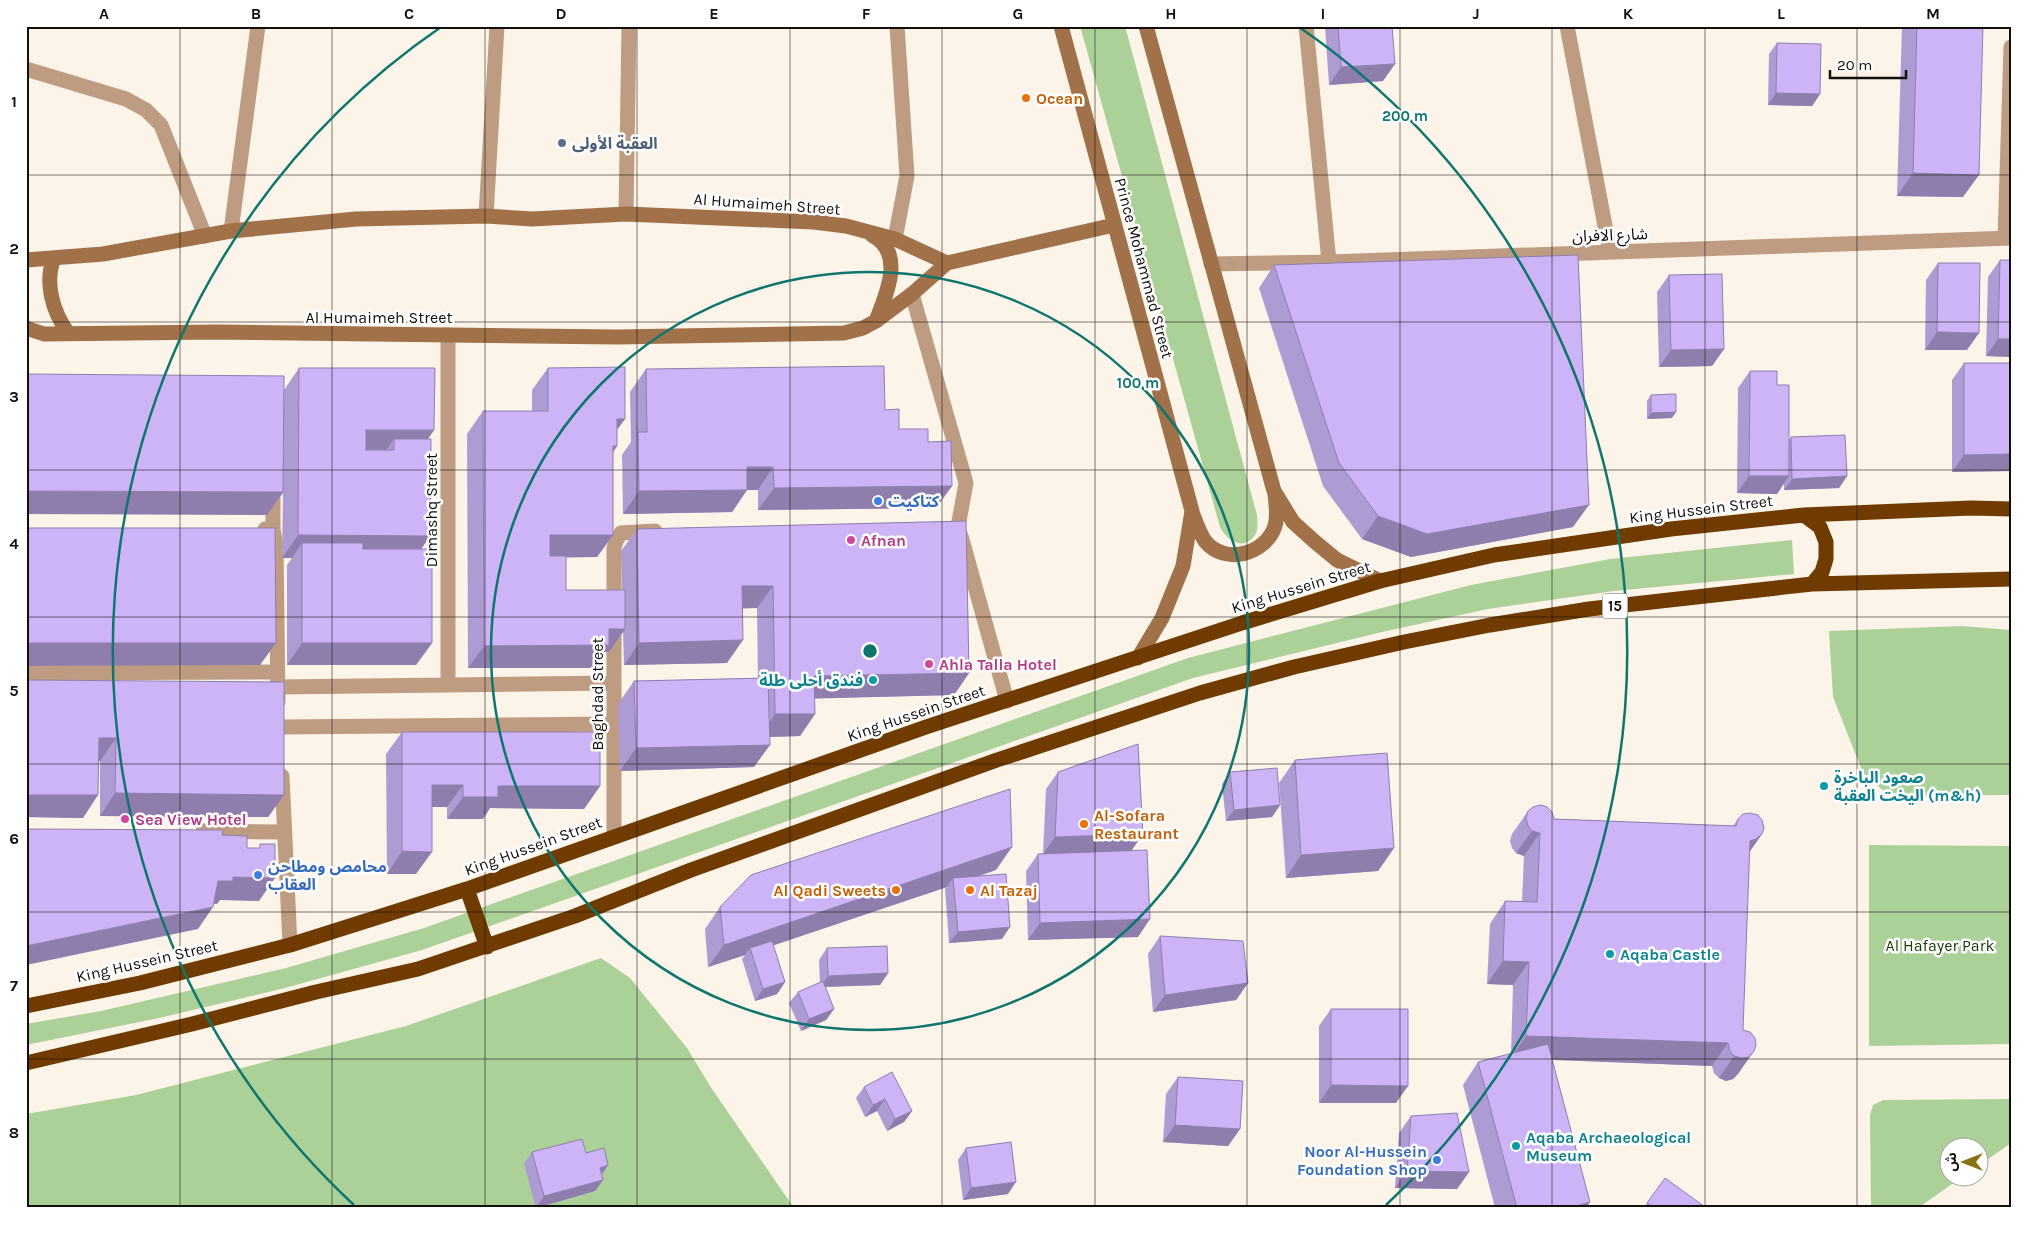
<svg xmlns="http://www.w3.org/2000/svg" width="2037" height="1234" font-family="Karla,'Noto Sans Arabic',sans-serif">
  <rect width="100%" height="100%" fill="#fcf4e9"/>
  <!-- green -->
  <path fill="#abd199" d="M1080 26H1125L1257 515C1257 521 1259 529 1255 535 1244 552 1226 540 1220 527Z
    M1792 540 1794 574 1614 591 1488 609 1382 632 1193 678 422 950 285 988 159 1018 26 1045V1024L101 1011 286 968 424 928 1188 658 1471 585 1610 559Z
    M1962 626 2011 630V795L1917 796 1885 792 1863 773 1833 697 1829 631Z
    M1869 845 2011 846V1044L1869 1046Z
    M601 958 630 978 687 1048 712 1089 794 1208H26V1114L136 1095 406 1026Z
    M2011 1099V1143L1980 1165V1146H1950V1176L1962 1177 1918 1208H1871L1870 1115 1873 1105 1883 1100Z"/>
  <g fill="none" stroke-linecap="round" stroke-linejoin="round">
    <!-- street -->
    <path stroke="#be9c82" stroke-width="15" d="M1306 26 1329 262
      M1567 26 1610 252
      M26 69 126 99 146 110 161 125 205 236
      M626 214 629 26
      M486 216 497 26
      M231 231 258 26
      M2005 238 2011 47
      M895 239 907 176 897 26
      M1211 264 1329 262 2011 238
      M912 294 966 483 958 527
      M265 529H273L276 546 278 701
      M273 529V486
      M961 536 1007 701
      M26 673 277 672
      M448 684V335
      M278 687 614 683
      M280 727 614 724
      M282 776 290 945
      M203 831 284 832
      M614 836V548L616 541 621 533 655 531"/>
    <!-- secondary -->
    <path stroke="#a17149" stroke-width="15" d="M1061 26 1192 511 1183 566 1162 618 1138 658
      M1146 26 1274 491 1293 522 1314 541 1337 560 1380 581
      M872 235C906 253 886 295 876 321
      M54 258C44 283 53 312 68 333
      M26 260 103 254 231 231 356 219 486 216 532 219 626 214 814 222 846 226 895 239 947 263
      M26 328 44 334 217 332 618 337 844 333 863 328 876 321 912 294 947 263 1114 225
      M1192 512C1196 522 1199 532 1205 541 1225 566 1266 554 1275 526 1278 516 1276 504 1275 494"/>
    <!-- highway -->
    <path stroke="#6f3b00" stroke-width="15" d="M1804 515 1820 527 1826 542V559L1822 572 1812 584
      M467 889 487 947
      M26 1006 140 983 290 945 467 889 926 727 1242 623 1380 581 1494 555 1671 529 1804 515 1971 508 2011 509
      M26 1063 192 1024 316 992 418 969 575 916 691 870 997 760 1200 693 1294 667 1404 642 1490 625 1589 609 1812 584 2011 579"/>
  </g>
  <!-- wall -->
  <path fill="#af9bd4" d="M1325 26H1392L1383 81 1329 85Z
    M1902 26H1983L1963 197 1897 196Z
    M1777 43 1820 94 1812 106 1768 105 1769 54Z
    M2000 260 2011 357 1986 356 1988 277Z
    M1938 263 1967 350H1925L1926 280Z
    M1274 265 1573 527 1411 557 1362 539 1323 486 1259 288Z
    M1669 275 1724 349 1712 366 1659 367 1657 292Z
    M1964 363H2011V471L1952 472V380Z
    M299 368 434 430 428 439 430 536 421 549 432 643 416 665H287V565L292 558H282L283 493 267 515 284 390Z
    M548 368 617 430V446L613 453V535L597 557H566V590H622L621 551 637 529 966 521 969 673 954 695 815 698V714L800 736 769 737 754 767 620 771 618 704 634 681 758 678 757 608H742L727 663 624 665 623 632 609 652H604L593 668H468L467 434 483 411H532V390Z
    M646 369 885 410 899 429 928 442 952 486 936 508 758 510V490H747L732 512 623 514 622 455 631 442 630 392Z
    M1750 371 1777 385 1789 440 1791 437 1847 476 1839 488 1784 490V483L1777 494 1737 493 1738 388Z
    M1651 395 1672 418 1647 419V401Z
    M26 680 284 795 268 817 100 816V761H99L83 818 26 817Z
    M402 732 600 786 584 809 490 808 483 819H447V807H432L416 874H387L386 754Z
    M1295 760 1394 848 1378 871 1286 878 1279 783Z
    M1058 772 1143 834 1131 851 1138 937 1028 940 1026 871 1038 854H1043L1046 789Z
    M1230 772 1280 805 1272 817 1226 821 1222 784Z
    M1528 811 1554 819 1733 826 1738 819 1762 834 1749 852 1738 1074 1733 1079 1726 1081 1719 1078 1714 1073 1712 1066 1552 1060 1586 1208H1495L1463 1085 1478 1062 1511 1054 1513 985 1487 984 1490 924 1505 901 1522 902 1524 856 1516 853 1512 848 1510 841 1512 834Z
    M996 870 979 876 1002 939 949 943 945 889 947 887 773 945 785 982 777 994 755 1001 742 959 745 955 708 967 705 929 720 907Z
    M1160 936 1248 983 1236 1000 1153 1012 1148 954Z
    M827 948 888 973 880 985 825 987 834 1009 826 1020 801 1031 789 1003 798 992 820 983 819 960Z
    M1331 1009 1396 1103H1319V1026Z
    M1178 1077 1240 1129 1228 1146 1163 1142 1166 1094Z
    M864 1087 912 1111 904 1122 887 1131 877 1111 865 1117 856 1098Z
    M1411 1116 1469 1172 1457 1189 1395 1188 1399 1133Z
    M966 1148 1008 1194 963 1200 958 1160Z
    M532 1152 586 1153 608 1165 602 1175 603 1180 595 1191 536 1208 524 1164Z
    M1647 1203 1706 1208H1644Z"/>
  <!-- shaded-wall -->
  <path fill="#8f7ead" d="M1395 64 1383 81 1329 85 1341 67Z
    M1776 93 1820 94 1812 106 1768 105Z
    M1913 173 1979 175 1963 197 1897 196Z
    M1937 332 1979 333 1967 350H1925Z
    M1998 339H2011V357L1986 356Z
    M1724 349 1712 366 1659 367 1671 350Z
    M1676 412 1672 418 1647 419 1651 413Z
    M617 419H625L609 441Z
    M366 430H434L418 453 394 439 384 453H350Z
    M613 446H617L601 469Z
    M2011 454V471L1952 472 1964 455Z
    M747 467H773L758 490H731Z
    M1749 476H1789L1777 494 1737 493Z
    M1847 476 1839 488 1784 490 1792 479Z
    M952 486 936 508 758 510 774 488Z
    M747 490 732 512 623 514 639 491Z
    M26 491 283 492 267 515 26 514Z
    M1589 505 1573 527 1411 557 1362 539 1378 516Z
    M298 535 430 536 415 558 302 543 292 558H282Z
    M550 535H613L597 557 535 558Z
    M742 586H773L757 608 726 609Z
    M609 629H625L609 652H604L593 668H468L484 646Z
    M743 640 727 663 624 665 639 643Z
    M26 643H276L260 665 26 666Z
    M302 643H432L416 665H287Z
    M969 673 954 695 799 699 814 676Z
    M775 714H815L800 736 760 737Z
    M99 738H116L100 761 83 760Z
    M770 745 754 767 620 771 636 748Z
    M432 785H463L447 807H416Z
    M498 786H600L584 809 490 808 483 819H447L463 797Z
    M115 793 284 795 268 817 100 816Z
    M26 795H98L83 818 26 817Z
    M1280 805 1272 817 1226 821 1234 810Z
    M1532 831 1540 833 1524 856 1516 853Z
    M1143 834 1131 851 1043 854 1055 837Z
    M1762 834 1746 857 1750 841Z
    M1012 847 996 870 954 884 953 878 947 887 751 953 750 948 745 955 708 967 724 945Z
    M1394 848 1378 871 1286 878 1301 855Z
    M402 851 432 852 416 874H387Z
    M233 877 275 878 259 901 220 900 217 904 202 903 218 881Z
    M213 907 198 929 26 965V946Z
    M1150 919 1138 937 1028 940 1040 923Z
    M1010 927 1002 939 949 943 958 932Z
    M1503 961 1529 962 1513 985 1487 984Z
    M888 973 880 985 820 987 828 976Z
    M785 982 777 994 755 1001 763 989Z
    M1248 983 1236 1000 1153 1012 1165 995Z
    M834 1009 826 1020 801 1031 809 1019Z
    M1526 1036 1728 1043 1712 1066 1511 1058Z
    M1754 1051 1738 1074 1733 1079 1726 1081 1719 1078 1734 1056Z
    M1331 1085 1408 1086 1396 1103H1319Z
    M885 1099 877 1111 865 1117 873 1105Z
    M912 1111 904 1122 887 1131 895 1119Z
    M1175 1125 1240 1129 1228 1146 1163 1142Z
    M608 1165 600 1177V1168Z
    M1407 1171 1469 1172 1457 1189 1395 1188Z
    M603 1180 595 1191 536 1208 544 1196Z
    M1016 1182 1008 1194 963 1200 971 1188Z
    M1590 1202 1586 1208H1569Z"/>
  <!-- building -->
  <path fill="#ccb4f7" stroke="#8f7ead" d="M1338 26H1392L1395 64 1341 67Z
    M1917 26H1983L1979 175 1913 173Z
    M1777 43 1821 44 1820 94 1776 93Z
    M1578 255 1589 505 1427 534 1378 516 1339 463 1274 265Z
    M2000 260H2011V339H1998Z
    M1938 263H1980L1979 333 1937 332Z
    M1722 274 1724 349 1671 350 1669 275Z
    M1964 363H2011V454L1964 455Z
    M884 366 885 410 899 409V429H928V442L951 441 952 486 774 488 773 467H747V490L639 491 638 432H647L646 369Z
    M625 367V419H617V446H613V535H550V556H566V590H625V629H609V645L484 646 483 411H548V368Z
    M299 368H435L434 430H366V450H394V439H431L430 536 298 535Z
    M1750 371H1777V385H1789V476H1749Z
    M26 374 284 376 283 492 26 491Z
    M1676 394V412L1651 413V395Z
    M1845 435 1847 476 1792 479 1791 437Z
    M966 521 969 673 814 676 815 714H775L773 586H742L743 640 639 643 637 529Z
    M26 528H275L276 643H26Z
    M302 543H363V549H432V643H302Z
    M768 678 770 745 636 748 634 681Z
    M26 680 284 682V795L115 793 116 738H99L98 795H26Z
    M402 732H600V786H498V797H463V785H432V852L402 851Z
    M1138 744 1143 834 1055 837 1058 772Z
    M1387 753 1394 848 1301 855 1295 760Z
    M1277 768 1280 805 1234 810 1230 772Z
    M1010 789 1012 847 724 945 720 907 751 875Z
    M1541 805 1547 807 1552 812 1554 819 1736 826 1738 819 1743 814 1750 813 1758 815 1762 820 1764 828 1762 834 1756 839 1750 841 1743 1030 1750 1032 1755 1038 1756 1045 1754 1051 1749 1057 1742 1058 1734 1056 1730 1051 1728 1043 1526 1036 1529 962 1503 961 1505 901 1537 902 1540 833 1532 831 1528 826 1526 818 1528 811 1533 807Z
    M26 829 223 830 222 835 247 836V848H260V844H275V878L233 877V881H218L213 907 26 946Z
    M1147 850 1150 919 1040 923 1038 854Z
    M1006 874 1010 927 958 932 953 878Z
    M1160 936 1243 941 1248 983 1165 995Z
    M772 941 785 982 763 989 750 948Z
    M887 946 888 973 828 976 827 948Z
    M823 981 834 1009 809 1019 798 992Z
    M1331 1009H1408V1086L1331 1085Z
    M1548 1044 1590 1202 1569 1208H1517L1478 1062Z
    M892 1072 912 1111 895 1119 885 1099 873 1105 864 1087Z
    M1178 1077 1243 1081 1240 1129 1175 1125Z
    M1457 1113 1469 1172 1407 1171 1411 1116Z
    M582 1139 586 1153 604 1148 608 1165 600 1168 603 1180 544 1196 532 1152Z
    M1011 1142 1016 1182 971 1188 966 1148Z
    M1665 1178 1705 1207 1706 1208H1654L1647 1203Z"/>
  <!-- grid -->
  <path fill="none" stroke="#120f0c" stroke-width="1" stroke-opacity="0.55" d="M180 26V1208M332 26V1208M485 26V1208M637 26V1208M790 26V1208M942 26V1208M1095 26V1208M1247 26V1208M1400 26V1208M1552 26V1208M1705 26V1208M1857 26V1208M26 175H2011M26 322H2011M26 470H2011M26 617H2011M26 764H2011M26 912H2011M26 1059H2011"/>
  <!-- distance rings -->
  <g fill="none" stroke="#0f766e" stroke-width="2.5">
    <circle cx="870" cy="651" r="379"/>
    <path d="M354 1205A757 757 0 0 1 441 27M1299 27A757 757 0 0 1 1386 1205"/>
  </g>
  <!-- markers -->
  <g fill="#e8710a" stroke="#fff" stroke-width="2">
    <circle cx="1026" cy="98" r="5"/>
    <circle cx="1084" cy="824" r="5"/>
    <circle cx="896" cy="890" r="5"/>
    <circle cx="970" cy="890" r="5"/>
  </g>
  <circle fill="#5c6f8a" stroke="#fff" stroke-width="2" cx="562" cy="143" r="5"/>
  <g fill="#3f7fe0" stroke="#fff" stroke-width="2">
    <circle cx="878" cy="501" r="5"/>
    <circle cx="258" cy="875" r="5"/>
    <circle cx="1437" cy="1160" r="5"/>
  </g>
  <g fill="#d1479c" stroke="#fff" stroke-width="2">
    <circle cx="851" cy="540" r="5"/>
    <circle cx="929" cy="664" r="5"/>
    <circle cx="125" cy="819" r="5"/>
  </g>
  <g fill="#0f9aa8" stroke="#fff" stroke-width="2">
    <circle cx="873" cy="680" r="5"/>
    <circle cx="1824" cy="786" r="5"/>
    <circle cx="1610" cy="954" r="5"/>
    <circle cx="1516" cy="1146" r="5"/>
  </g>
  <g text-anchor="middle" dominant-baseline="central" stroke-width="5" stroke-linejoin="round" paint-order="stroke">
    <!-- shield labels -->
    <rect fill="#fff" stroke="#595755" stroke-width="1" x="1602.5" y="593.5" width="25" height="25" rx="4"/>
    <g font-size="15" font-weight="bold" fill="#120f0c">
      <text x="1615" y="606">15</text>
    </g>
    <!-- food labels -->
    <g font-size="16" font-weight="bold" fill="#c56008" stroke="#fff" text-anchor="start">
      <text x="1036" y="98">Ocean</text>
      <text x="1094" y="815">Al-Sofara<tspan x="1094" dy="18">Restaurant</tspan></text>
      <text x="886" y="890" text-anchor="end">Al Qadi Sweets</text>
      <text x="980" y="890">Al Tazaj</text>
    </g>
    <!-- service labels -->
    <g font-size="16" font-weight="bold" fill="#4e5e75" stroke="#fff" text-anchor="start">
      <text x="572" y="143">العقبة الأولى</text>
    </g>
    <!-- street labels -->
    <g font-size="16" fill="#120f0c" stroke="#fff">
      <text transform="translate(767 204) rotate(4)">Al Humaimeh Street</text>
      <text transform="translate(1610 235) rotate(-2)">شارع الافران</text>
      <text transform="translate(1144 268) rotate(75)">Prince Mohammad Street</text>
      <text x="379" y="317">Al Humaimeh Street</text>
      <text transform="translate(1701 509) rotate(-7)">King Hussein Street</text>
      <text transform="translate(431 510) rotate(-90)">Dimashq Street</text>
      <text transform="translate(1301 587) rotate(-17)">King Hussein Street</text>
      <text transform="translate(597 694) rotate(-90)">Baghdad Street</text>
      <text transform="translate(916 713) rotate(-19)">King Hussein Street</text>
      <text transform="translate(533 846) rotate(-20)">King Hussein Street</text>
      <text transform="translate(147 961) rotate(-13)">King Hussein Street</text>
    </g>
    <!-- shop labels -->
    <g font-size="16" font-weight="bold" fill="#366cbe" stroke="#fff" text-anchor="start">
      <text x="888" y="501">كتاكيت</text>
      <text x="268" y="866">محامص ومطاحن<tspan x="268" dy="18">العقاب</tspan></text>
      <text x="1427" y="1151" text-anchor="end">Noor Al-Hussein<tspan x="1427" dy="18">Foundation Shop</tspan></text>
    </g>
    <!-- hotel labels -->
    <g font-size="16" font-weight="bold" fill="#b23c85" stroke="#fff" text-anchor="start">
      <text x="861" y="540">Afnan</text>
      <text x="939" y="664">Ahla Talla Hotel</text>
      <text x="135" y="819">Sea View Hotel</text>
    </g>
    <!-- culture labels -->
    <g font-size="16" font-weight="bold" fill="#0d838f" stroke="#fff" text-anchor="start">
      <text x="863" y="680" text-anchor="end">فندق أحلى طلة</text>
      <text x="1834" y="777">صعود الباخرة<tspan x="1834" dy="18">اليخت العقبة (m&amp;h)</tspan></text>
      <text x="1620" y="954">Aqaba Castle</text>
      <text x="1526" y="1137">Aqaba Archaeological<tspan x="1526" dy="18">Museum</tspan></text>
    </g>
    <!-- park labels -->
    <g font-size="16" fill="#193a02" stroke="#fff">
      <text x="1940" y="945">Al Hafayer Park</text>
    </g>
  </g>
  <circle cx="870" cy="651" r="8" fill="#0f766e" stroke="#fff" stroke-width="2.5"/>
  <g font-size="15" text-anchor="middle" font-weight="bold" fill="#0f766e" stroke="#fff" stroke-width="5" stroke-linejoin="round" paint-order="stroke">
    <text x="1405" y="121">200 m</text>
    <text x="1138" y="388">100 m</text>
  </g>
  <!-- border -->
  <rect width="2037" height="1234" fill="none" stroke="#ffffff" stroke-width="55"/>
  <!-- north arrow -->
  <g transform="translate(1964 1162) rotate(270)"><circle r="24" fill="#ffffff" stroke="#a09f9e"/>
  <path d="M0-4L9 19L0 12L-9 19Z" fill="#877315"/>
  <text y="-8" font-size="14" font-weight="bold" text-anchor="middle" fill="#120f0c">ش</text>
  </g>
  <!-- scale -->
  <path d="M1830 70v8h76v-8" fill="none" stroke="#120f0c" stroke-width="2.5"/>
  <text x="1837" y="70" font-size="15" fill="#120f0c" stroke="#ffffff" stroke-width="4" paint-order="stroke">20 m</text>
  <rect x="28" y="28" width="1982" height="1178" fill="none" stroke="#120f0c" stroke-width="2"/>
  <g font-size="16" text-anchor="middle" font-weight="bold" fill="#120f0c">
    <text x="104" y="19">A</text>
    <text x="256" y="19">B</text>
    <text x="409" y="19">C</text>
    <text x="561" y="19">D</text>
    <text x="714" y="19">E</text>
    <text x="866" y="19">F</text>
    <text x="1018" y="19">G</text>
    <text x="1171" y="19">H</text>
    <text x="1323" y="19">I</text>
    <text x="1476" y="19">J</text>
    <text x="1628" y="19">K</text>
    <text x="1781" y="19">L</text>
    <text x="1933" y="19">M</text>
    <text x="14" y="107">1</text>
    <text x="14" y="254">2</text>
    <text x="14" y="402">3</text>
    <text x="14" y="549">4</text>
    <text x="14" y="696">5</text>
    <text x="14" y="844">6</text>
    <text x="14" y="991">7</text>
    <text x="14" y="1138">8</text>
  </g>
</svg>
